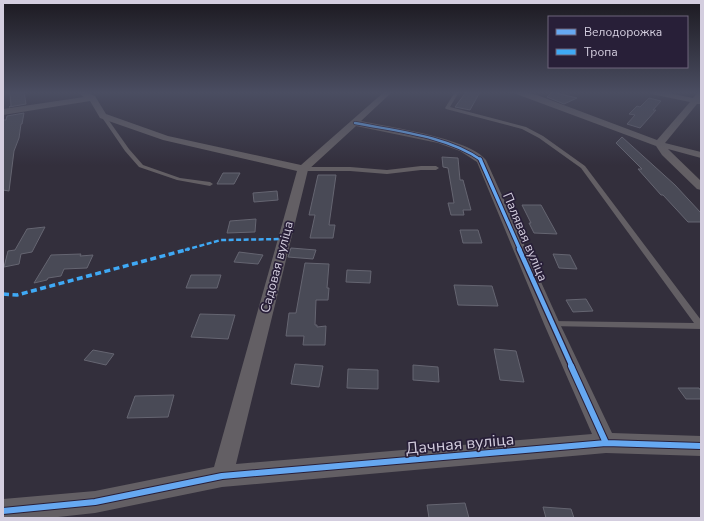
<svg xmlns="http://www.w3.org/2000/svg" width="704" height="521" font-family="'Nunito Sans',sans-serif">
  <rect width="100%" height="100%" fill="#332f3c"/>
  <!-- building -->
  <path fill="#494a56" stroke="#656571" d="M10 92H24L26 104 9 107 11 106Z
    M466 92H480L470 110 455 107Z
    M552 92 577 98 564 104 547 97Z
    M649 98 661 101 653 110H656L640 128 627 124 635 115 629 114 637 106 640 107Z
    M24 113 22 124H21L19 138 14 151 9 191 3 190V120H6L7 116Z
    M622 137 675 185 701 213V222H688L663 195H661L638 169H642L616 143Z
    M442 157 458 158 460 180H463L471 210H463L464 215H451L448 203H454L448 168 443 167Z
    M223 173H240L234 184H217Z
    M318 175H336L329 225H335L333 238H310L315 215H309Z
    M277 191 278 200 254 202 253 193Z
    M522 205H541L557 234 534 233 529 223H531Z
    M256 219 255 232 227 233 230 221Z
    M45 227 32 252 21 254 19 264 4 267 8 251 15 250 27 229Z
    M460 230H478L482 243H463Z
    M291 248 316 250 313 259 288 257Z
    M239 252 263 255 258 264 234 262Z
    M81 254 80 256 93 255 87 268 64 269 61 276 48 278 47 280 34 283 51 255Z
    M553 254 570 255 577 269 559 268Z
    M305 263 329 264 327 288H329L328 300H316L315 325H317V327L326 326 325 345H303L304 336H286L289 313H296Z
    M347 270 371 271 370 283 346 282Z
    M191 275H221L217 288H186Z
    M454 285 492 286 498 306 458 305Z
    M586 299 593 311 573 312 566 300Z
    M200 314 235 315 228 339 191 337Z
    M494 349 516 351 524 382 500 380Z
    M93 350 114 354 106 365 84 360Z
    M295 364 323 366 319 387 291 384Z
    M413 365 438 367 439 382 413 380Z
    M348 369 378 370V389L347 388Z
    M678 388H699L701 391V399H686Z
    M174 395 168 417 127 418 135 396Z
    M465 503 469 518H429L427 505Z
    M543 507 571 509 574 518H546Z"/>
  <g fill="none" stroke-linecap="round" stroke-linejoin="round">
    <!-- lane -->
    <path fill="#635f64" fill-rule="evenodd" d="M455 92H459L450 107 526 127 543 136 585 166 701 320V329L549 326 548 324 549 322 552 321 694 323 581 168 539 138 522 129 446 109 445 108Z
      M101 115H105L129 149 143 165 180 178 210 182 213 184 210 186 177 180 139 167 125 151 101 116Z
      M421 166H436L439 168 436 170H421L387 174 350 171H303L300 169 303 167H350L387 170Z"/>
    <!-- street -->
    <path fill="#635f64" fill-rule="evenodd" d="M77 92H86L95 96 106 114 168 136 301 165 384 92H392L361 121C389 127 469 138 486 160L560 324 612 433 701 436V456L606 453 222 487 95 513 49 518H3V499L95 491 214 467 297 171 163 140 100 118 90 101 3 115V109L84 97ZM356 126 438 143 460 151 477 162 544 324 592 434 236 464 308 170Z
      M511 92H523L537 95 657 140 690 102 651 94 650 92H664L693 98 698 92H701V104H697L665 143 701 152V158L668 149 701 181V190L697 189 662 155 656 146Z"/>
    <!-- quiet-far1 -->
    <path stroke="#3fa9f5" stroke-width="2.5" stroke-dasharray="5 2.5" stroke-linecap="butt" d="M185 250 221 240 284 239"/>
    <!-- quiet -->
    <path stroke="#3fa9f5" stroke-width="3.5" stroke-dasharray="6 3.5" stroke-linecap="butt" d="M3 294 17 295 189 249"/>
    <defs>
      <path id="cycleway-far3" d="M355 123C395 131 448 136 481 160"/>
      <path id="cycleway-far2" d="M480 159 520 250"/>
      <path id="cycleway-far1" d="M519 249 572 367"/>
      <path id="cycleway" d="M571 366 606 443
        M3 511 95 502 222 476 606 443 701 446"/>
    </defs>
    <!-- cycleway-far3 casing -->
    <use href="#cycleway-far3" stroke="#281f38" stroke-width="4"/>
    <!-- cycleway-far2 casing -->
    <use href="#cycleway-far2" stroke="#281f38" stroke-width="5.5"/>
    <!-- cycleway-far1 casing -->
    <use href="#cycleway-far1" stroke="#281f38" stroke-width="7"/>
    <!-- cycleway casing -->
    <use href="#cycleway" stroke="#281f38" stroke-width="8"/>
    <!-- cycleway-far3 -->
    <use href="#cycleway-far3" stroke="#66a8f1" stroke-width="2.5"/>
    <!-- cycleway-far2 -->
    <use href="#cycleway-far2" stroke="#66a8f1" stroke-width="3.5"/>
    <!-- cycleway-far1 -->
    <use href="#cycleway-far1" stroke="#66a8f1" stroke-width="4.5"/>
    <!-- cycleway -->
    <use href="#cycleway" stroke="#66a8f1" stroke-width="6"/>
  </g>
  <!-- sky -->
  <linearGradient id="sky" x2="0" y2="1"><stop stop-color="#1c1a21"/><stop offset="0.56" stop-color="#4a4d61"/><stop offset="1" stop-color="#4a4d61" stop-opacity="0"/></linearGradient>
  <rect width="704" height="165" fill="url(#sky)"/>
  <g text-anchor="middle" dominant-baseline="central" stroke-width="3.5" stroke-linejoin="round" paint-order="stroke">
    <!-- street labels -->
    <g font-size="13" fill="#d4cedf" stroke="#281f38">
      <text transform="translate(525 237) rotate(67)">Палявая вуліца</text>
      <text transform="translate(277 267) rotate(-75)">Садовая вуліца</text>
    </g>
    <!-- near-street labels -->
    <g font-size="16" fill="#d4cedf" stroke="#281f38">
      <text transform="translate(460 444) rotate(-5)">Дачная вуліца</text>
    </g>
  </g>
  <!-- border -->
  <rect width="704" height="521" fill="none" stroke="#d4cedf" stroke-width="8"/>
  <!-- legend -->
  <rect x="548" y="16" width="140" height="52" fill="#281f38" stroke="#6d657b"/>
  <rect x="556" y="29" width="20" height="6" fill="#66a8f1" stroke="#6d657b"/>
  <text x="584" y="36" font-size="12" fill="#d4cedf">Велодорожка</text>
  <rect x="556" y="49" width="20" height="6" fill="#3fa9f5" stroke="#6d657b"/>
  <text x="584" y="56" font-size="12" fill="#d4cedf">Тропа</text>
</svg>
